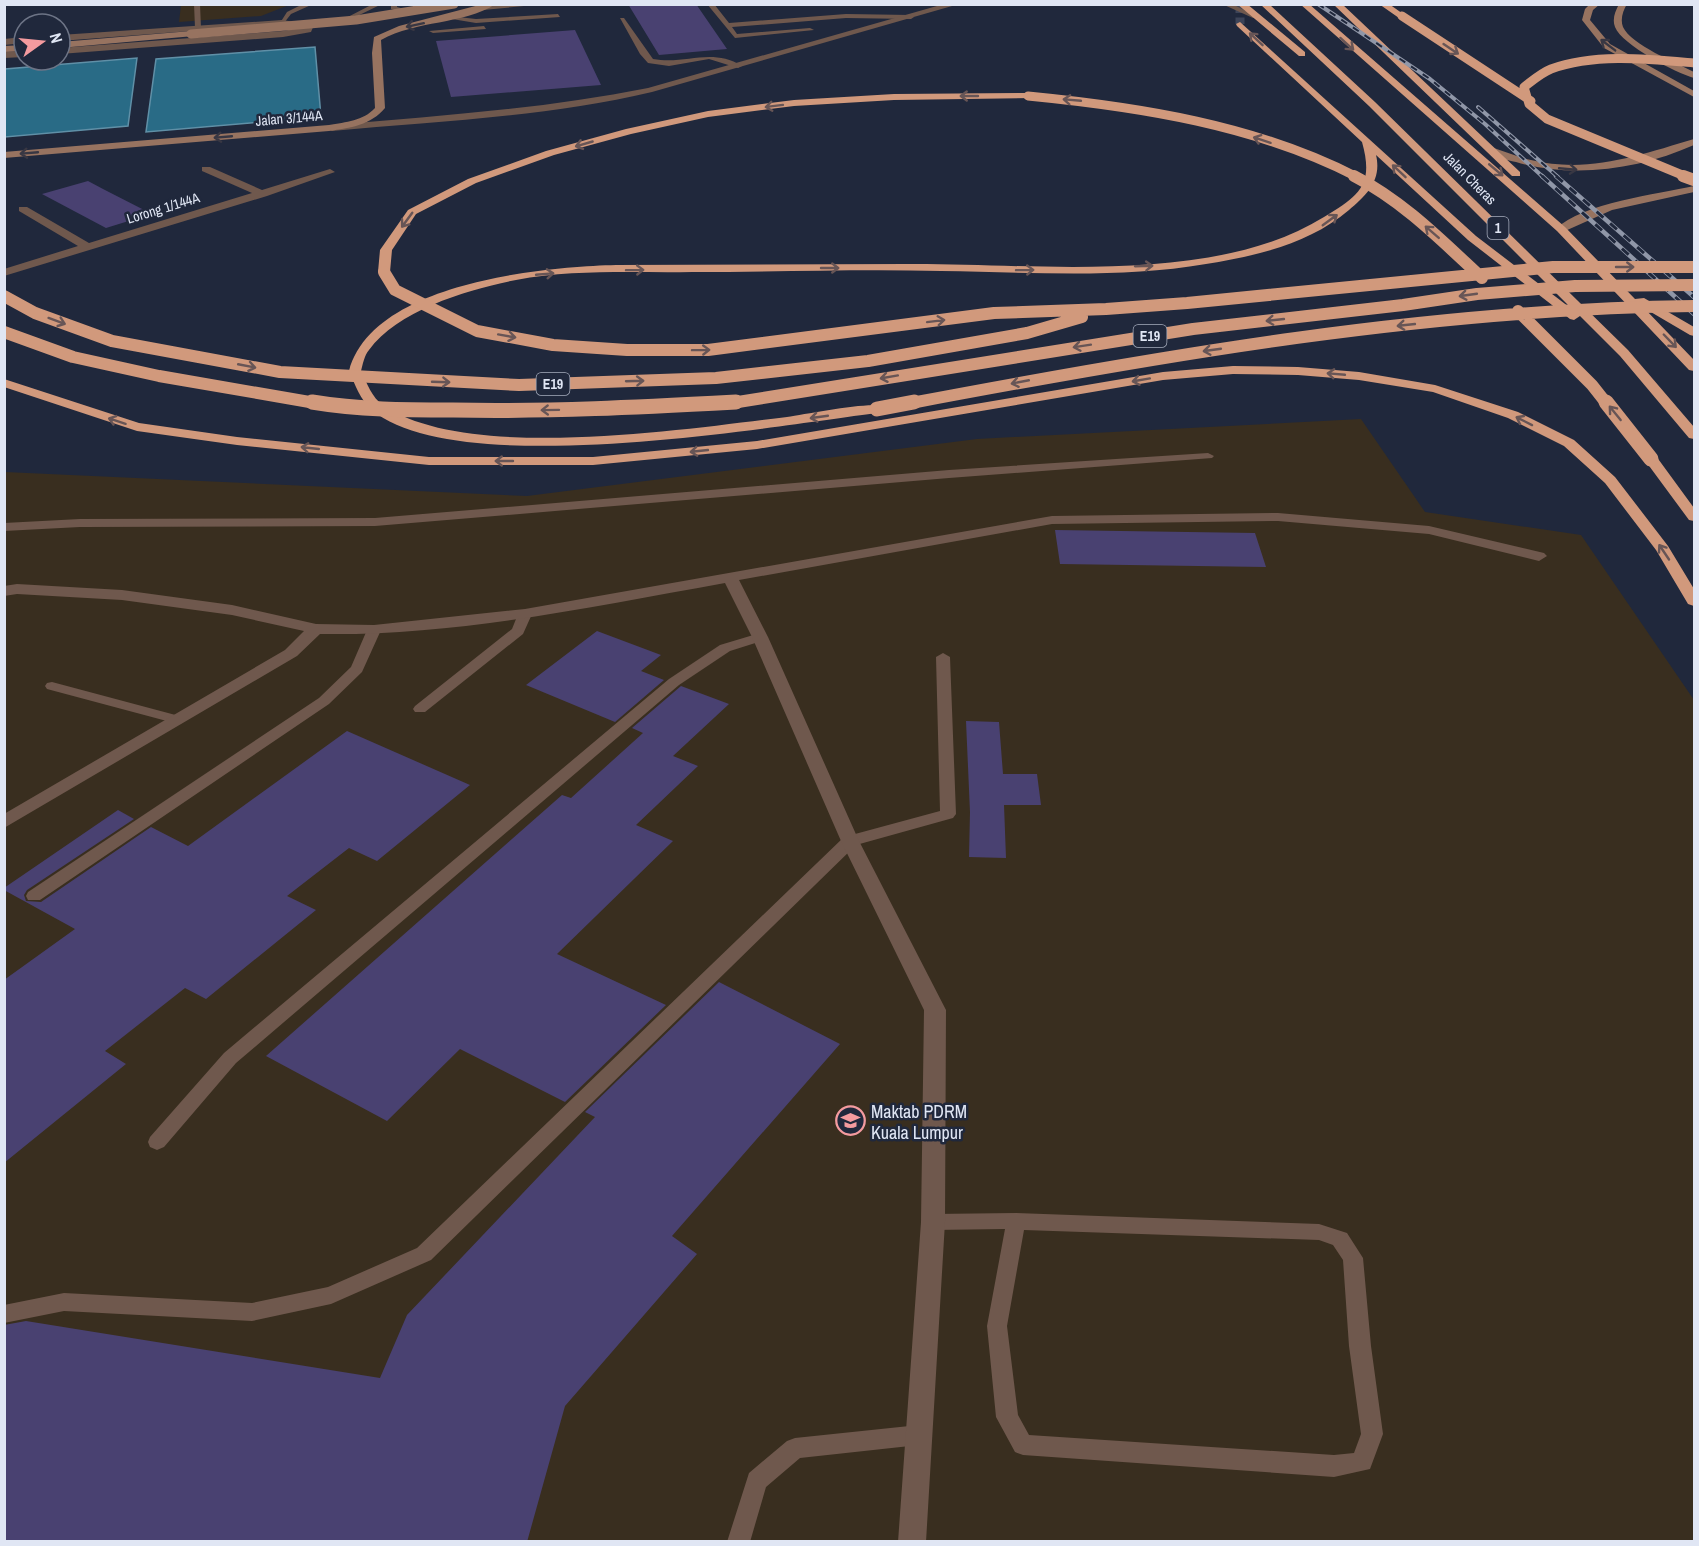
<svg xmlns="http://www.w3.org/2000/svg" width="1699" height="1546" font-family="'Archivo Narrow',sans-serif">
  <rect width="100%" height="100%" fill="#20283c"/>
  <!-- education -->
  <path fill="#392e1f" d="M181 5H289L261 16 179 22Z
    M1361 419 1425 512 1581 535 1694 700V1541L5 1542V472L527 496 977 439Z"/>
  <!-- water -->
  <path fill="#296b86" stroke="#6090a7" stroke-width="1.5" d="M315 47 321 117 146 132 156 59Z
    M137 58 128 126 5 137V69Z"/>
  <!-- building -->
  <path fill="#494171" d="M628 4H696L727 49 659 55Z
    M575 30 601 85 451 97 436 41Z
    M88 181 103 189 150 213 146 214 148 215 106 228 42 194Z
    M1055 530 1255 533 1266 567 1060 564Z
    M597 631 661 655 641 671 664 680 615 722 526 685Z
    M681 686 729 704 673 756 698 766 636 825 673 841 557 954 666 1005 565 1102 460 1049 387 1121 266 1056 562 795 571 798 643 733 632 728Z
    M966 721 999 722 1003 774H1037L1041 805H1004L1006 858 969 857 970 812Z
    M347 731 470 785 377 861 349 848 287 896 316 910 206 999 185 988 105 1051 126 1064 4 1163V980L75 929 4 890V888L118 810 134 819 27 890 24 895 26 901 41 902 151 827 188 846Z
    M719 982 840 1044 672 1236 697 1254 565 1406 527 1542H4V1325L26 1321 380 1378 407 1315 595 1117 585 1112Z"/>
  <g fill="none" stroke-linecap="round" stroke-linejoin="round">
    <!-- highway-tunnel -->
    <path stroke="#3d4458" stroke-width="9" stroke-dasharray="9 4.5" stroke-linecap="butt" d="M1240 4V24"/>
    <!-- lane -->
    <path fill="#6f584d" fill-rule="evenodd" d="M194 4H200L201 28 198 30 195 28Z
      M226 4H257L254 6Z
      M303 4 311 5 291 14 284 23H280L287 12Z
      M373 4H382L347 21 342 20Z
      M391 4H397V7L417 13 414 15 391 9Z
      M505 4H545L483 10 480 8Z
      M707 4H714L729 23 846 14 911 15 914 17 911 19 846 18 732 27 737 34 810 28 814 30 735 38Z
      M1222 4H1232L1258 17 1253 18Z
      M558 14 560 17 476 23 446 18 449 16 476 19Z
      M620 18H624L653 59C686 65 711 47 742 66L738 68 709 59 669 66 648 63 640 54Z
      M484 26 486 29 433 33 429 31Z
      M1208 453 1214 456 1212 458 949 478 375 526 80 527 4 531V523L80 519 375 518 949 470Z
      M525 610 532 614 523 634 425 712H415L413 709 415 706 512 629 518 614Z
      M374 626 381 630 362 672 329 704 40 900H28L26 896 28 892 319 698 351 667 367 630Z
      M760 633 767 637 765 640 730 651 679 685 236 1063 164 1147 157 1150 150 1147 148 1142 150 1137 224 1053 669 679 720 645Z
      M943 653 950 657 956 814 953 818 856 845 431 1260 331 1304 252 1321 64 1311 4 1323V1305L64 1293 252 1303 328 1287 417 1248 844 837 940 811 936 657Z
      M52 682 183 717 185 720 178 724 47 689 45 686 47 683Z
      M1016 1213 1319 1224 1347 1233 1363 1258 1371 1346 1383 1434 1370 1469 1334 1477 1023 1455 1015 1452 996 1417 987 1326 1005 1229 933 1230 926 1228 923 1222 926 1216 933 1214ZM1024 1230 1319 1240 1333 1245 1343 1260 1349 1346 1361 1434 1354 1453 1334 1455 1029 1435 1018 1415 1007 1326Z
      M919 1425 927 1428 930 1435 927 1442 919 1445 800 1458 766 1487 750 1542H727L749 1473 787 1441 795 1438Z"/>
    <!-- street -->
    <path fill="#6f584d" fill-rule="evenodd" d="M944 4H959L652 92C547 117 439 121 332 131L327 128 332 125C438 116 543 109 648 88Z
      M282 20 314 25 311 32 283 37 60 54V48L283 31 305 27 282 24 60 41V35Z
      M24 37V43L4 45V39Z
      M24 51V57L4 58V52Z
      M202 167H210L262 190 330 169 335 172 267 196 4 276V269L78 246 19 211V207H27L89 243 252 193 202 171Z
      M1278 513 1429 526 1544 553 1547 556 1539 561 1429 534 1278 521 1052 524 739 580 768 637 859 841 946 1010 945 1222 926 1542H898L921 1222 924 1010 841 841 752 637 725 583C591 607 456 636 320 634L297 656 4 828V814L285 650 304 631 232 615 122 600 17 594 4 596V586L17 584 122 590 232 605 316 624 374 625 525 609 1052 516Z"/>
    <!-- secondary -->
    <path fill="#977360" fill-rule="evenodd" d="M483 4H496C462 25 417 20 381 40L385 108C371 125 350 128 329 131L4 158V152L329 125C346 122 363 121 375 108L372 53 374 37 399 26Z
      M1590 4H1600L1593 10 1590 20 1610 44 1694 91V97L1604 48 1582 20 1585 9Z
      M1619 4H1627C1623 11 1620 19 1623 27 1631 45 1677 63 1694 72V78C1676 73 1622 45 1615 27 1612 19 1615 12 1619 4Z
      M191 31 195 34 194 36 60 48V42Z
      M24 45V51L4 52V46Z
      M1694 139V145C1640 169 1574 179 1516 162 1506 160 1494 157 1486 150L1491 147C1504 151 1517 157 1531 160 1588 174 1640 155 1694 139Z
      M1694 186V192L1612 210 1565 231 1561 232 1556 229C1582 203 1658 194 1694 186Z"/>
    <!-- highway -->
    <path fill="#d1997c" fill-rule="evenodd" d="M1237 4H1247L1305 52V56H1299Z
      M1260 4H1269L1375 102 1628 350 1694 427V439L1689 438 1620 356 1580 316 1574 320 1570 319 1468 240 1376 155C1382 180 1367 195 1349 210 1309 244 1256 256 1206 264 1119 279 1028 272 941 271 858 269 775 272 692 272 633 273 574 269 516 280 469 289 398 310 369 350 364 356 363 364 361 371 367 383 372 398 383 405 466 463 687 429 787 417 807 414 866 402 882 406L884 409 882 412 877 413C768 427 456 481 372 410 360 400 355 384 349 371 372 283 541 267 616 265 713 265 810 264 906 264 1034 263 1213 286 1324 217 1360 195 1374 185 1362 142L1237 26 1236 24 1240 22 1476 236 1573 310 1369 106Z
      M1300 4H1309L1565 227 1635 299 1644 298 1694 327V336L1690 335 1644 308 1694 360V371L1689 370 1557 231Z
      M1333 4H1342L1520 172V176H1512Z
      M1379 4H1389L1406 16 1399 18Z
      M1028 93 1031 94V98L894 100 794 106 708 117 631 134 554 155 476 183 416 214 392 250 390 272 384 275 378 272 380 250 408 210 468 179 546 151 626 129 708 111 794 100 894 94Z
      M1233 366 1298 367 1359 372 1435 385 1518 412 1574 440 1615 477 1668 546 1694 589V606L1688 604 1656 550 1605 483 1564 446 1508 418 1433 392 1359 380 1298 375 1233 374 1163 380 757 449 593 465H429L237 445 137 431 4 387V379L139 423 237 437 429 457H593L757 441 1163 372Z
      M1651 455 1656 456 1694 508V521L1689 520 1644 459Z"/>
    <defs>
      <path id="rail-far1" d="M1318 4 1430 79 1485 124 1543 177
        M1478 107 1558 177"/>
      <path id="rail" d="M1542 176 1694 314
        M1556 176 1694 297"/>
    </defs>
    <!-- rail-far1 casing -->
    <use href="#rail-far1" stroke="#9097a8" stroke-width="4"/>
    <!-- rail casing -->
    <use href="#rail" stroke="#9097a8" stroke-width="4.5"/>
    <!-- rail-far1 -->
    <use href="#rail-far1" stroke="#20283c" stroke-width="2" stroke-dasharray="7" stroke-linecap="butt"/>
    <!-- rail -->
    <use href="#rail" stroke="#20283c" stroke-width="3" stroke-dasharray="9" stroke-linecap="butt"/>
    <!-- secondary-bridge -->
    <path stroke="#977360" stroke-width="9" d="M191 34 356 20 454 4"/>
    <!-- highway-bridge-far2 -->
    <path stroke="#d1997c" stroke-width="9" d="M1402 16 1531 101
      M1028 96C1140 107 1256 125 1357 177
      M1687 177 1547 119 1529 104 1524 87C1532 81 1541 73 1551 69 1594 53 1649 59 1694 63"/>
    <!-- highway-bridge-far1 -->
    <path stroke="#d1997c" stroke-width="12" d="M1354 176C1403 201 1442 241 1482 278
      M1683 176 1694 180
      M384 272 395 290 477 331 553 345 627 350H708L994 313 1106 309 1187 303 1553 267H1694
      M4 296 35 313 112 341 280 372 519 385 716 378 868 361 1027 333 1082 317
      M1518 311 1592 385 1607 404
      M4 332 73 357 159 376 321 404
      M709 404 738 402 1193 329 1403 305 1477 294 1575 286 1694 285
      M906 404C1165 355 1429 309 1694 306"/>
    <!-- highway-bridge -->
    <path stroke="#d1997c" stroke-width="15" d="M312 402C360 410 405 410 453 410 548 412 642 407 736 402
      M1606 402 1651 459
      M877 409 914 402"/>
  </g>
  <!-- one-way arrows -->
  <defs><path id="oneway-shaft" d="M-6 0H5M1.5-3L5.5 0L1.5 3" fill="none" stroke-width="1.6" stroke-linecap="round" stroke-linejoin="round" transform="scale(1.5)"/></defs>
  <g stroke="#383743">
    <use href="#oneway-shaft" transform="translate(415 25) rotate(168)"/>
    <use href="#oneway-shaft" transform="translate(1608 45) rotate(-143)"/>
    <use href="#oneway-shaft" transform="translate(223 137) rotate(175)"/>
    <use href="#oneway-shaft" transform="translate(29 153) rotate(175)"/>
    <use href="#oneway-shaft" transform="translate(1568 169) rotate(5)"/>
  </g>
  <g stroke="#675556">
    <use href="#oneway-shaft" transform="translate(1256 39) rotate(-137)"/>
    <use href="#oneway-shaft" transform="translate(1347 44) rotate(42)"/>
    <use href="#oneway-shaft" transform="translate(1451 49) rotate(34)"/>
    <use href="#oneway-shaft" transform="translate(969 96) rotate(180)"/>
    <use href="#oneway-shaft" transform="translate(1072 100) rotate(-175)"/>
    <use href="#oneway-shaft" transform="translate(774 106) rotate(173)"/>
    <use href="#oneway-shaft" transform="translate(1262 140) rotate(-162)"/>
    <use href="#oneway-shaft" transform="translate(584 144) rotate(164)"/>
    <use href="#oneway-shaft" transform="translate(1496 170) rotate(40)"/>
    <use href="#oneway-shaft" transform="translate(1399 171) rotate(-137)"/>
    <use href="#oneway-shaft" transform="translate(407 220) rotate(126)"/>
    <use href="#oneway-shaft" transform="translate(1330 220) rotate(-36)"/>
    <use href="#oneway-shaft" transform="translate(1432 232) rotate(-139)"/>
    <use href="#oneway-shaft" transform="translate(1144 266) rotate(-2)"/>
    <use href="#oneway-shaft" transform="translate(1625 267)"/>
    <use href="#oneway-shaft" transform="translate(830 268)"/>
    <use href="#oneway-shaft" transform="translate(635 270) rotate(-1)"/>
    <use href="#oneway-shaft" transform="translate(1025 270) rotate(-1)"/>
    <use href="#oneway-shaft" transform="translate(545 274) rotate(-5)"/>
    <use href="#oneway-shaft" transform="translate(1468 295) rotate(172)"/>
    <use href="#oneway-shaft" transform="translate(1275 320) rotate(174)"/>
    <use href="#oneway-shaft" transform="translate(57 321) rotate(20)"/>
    <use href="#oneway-shaft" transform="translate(936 321) rotate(-7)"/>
    <use href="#oneway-shaft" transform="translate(1406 325) rotate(174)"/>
    <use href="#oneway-shaft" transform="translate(507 336) rotate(10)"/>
    <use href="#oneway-shaft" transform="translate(1670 341) rotate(46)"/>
    <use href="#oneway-shaft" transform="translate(1082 346) rotate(171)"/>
    <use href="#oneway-shaft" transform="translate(701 350) rotate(-1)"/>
    <use href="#oneway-shaft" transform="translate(1212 350) rotate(172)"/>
    <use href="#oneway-shaft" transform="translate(247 366) rotate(11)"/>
    <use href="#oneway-shaft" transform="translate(1336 374) rotate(-175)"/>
    <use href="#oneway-shaft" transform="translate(889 377) rotate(170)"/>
    <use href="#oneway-shaft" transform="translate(1141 380) rotate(170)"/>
    <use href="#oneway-shaft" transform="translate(635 381) rotate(-2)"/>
    <use href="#oneway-shaft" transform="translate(441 382) rotate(2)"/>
    <use href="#oneway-shaft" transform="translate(1020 382) rotate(169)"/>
    <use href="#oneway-shaft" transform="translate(550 410) rotate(179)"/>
    <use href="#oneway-shaft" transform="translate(1615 413) rotate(-129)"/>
    <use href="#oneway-shaft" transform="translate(819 417) rotate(172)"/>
    <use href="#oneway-shaft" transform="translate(117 421) rotate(-162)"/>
    <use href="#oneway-shaft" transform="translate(1524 421) rotate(-153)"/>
    <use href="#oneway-shaft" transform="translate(310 448) rotate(-174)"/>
    <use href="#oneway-shaft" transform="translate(699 451) rotate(174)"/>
    <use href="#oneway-shaft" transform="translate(504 461) rotate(-180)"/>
    <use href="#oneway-shaft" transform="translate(1664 552) rotate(-124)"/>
  </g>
  <!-- icons -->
  <defs>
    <symbol id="university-ring" viewBox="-11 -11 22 22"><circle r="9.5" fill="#20283c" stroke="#f49b9f" stroke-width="1.5"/><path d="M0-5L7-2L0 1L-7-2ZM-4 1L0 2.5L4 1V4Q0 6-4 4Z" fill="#f49b9f"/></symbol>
  </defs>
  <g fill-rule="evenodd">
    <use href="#university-ring" x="834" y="1104" width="33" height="33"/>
  </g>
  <g text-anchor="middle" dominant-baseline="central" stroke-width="5" stroke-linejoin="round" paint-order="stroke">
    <!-- far-street labels -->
    <g font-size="14" fill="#e0e6f4" stroke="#20283c">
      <text transform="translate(289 118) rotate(-5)">Jalan 3/144A</text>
      <text transform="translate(1470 178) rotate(45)">Jalan Cheras</text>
      <text transform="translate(163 208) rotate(-17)">Lorong 1/144A</text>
    </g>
    <!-- shield labels -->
    <g fill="#20283c" stroke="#a6adbd" stroke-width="1.5">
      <rect x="1487.5" y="217" width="21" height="22" rx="4.5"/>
      <rect x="1133.5" y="325" width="33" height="22" rx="4.5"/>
      <rect x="536.5" y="373" width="33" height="22" rx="4.5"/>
    </g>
    <g font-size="14" font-weight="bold" fill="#e0e6f4">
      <text x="1498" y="228">1</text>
      <text x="1150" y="336">E19</text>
      <text x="553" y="384">E19</text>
    </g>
    <!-- near-poi labels -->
    <g font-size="18" fill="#e0e6f4" stroke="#20283c" text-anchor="start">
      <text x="871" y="1111">Maktab PDRM<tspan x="871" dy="21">Kuala Lumpur</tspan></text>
    </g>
  </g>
  <!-- border -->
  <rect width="1699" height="1546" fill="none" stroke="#e0e6f4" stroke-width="12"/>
  <!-- north arrow -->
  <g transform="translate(42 42) rotate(75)"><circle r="28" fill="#20283c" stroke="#6d7486" stroke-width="1.5"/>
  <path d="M0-4.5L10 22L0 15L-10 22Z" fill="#f49b9f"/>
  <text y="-9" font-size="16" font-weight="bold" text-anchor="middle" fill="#e0e6f4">N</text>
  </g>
</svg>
